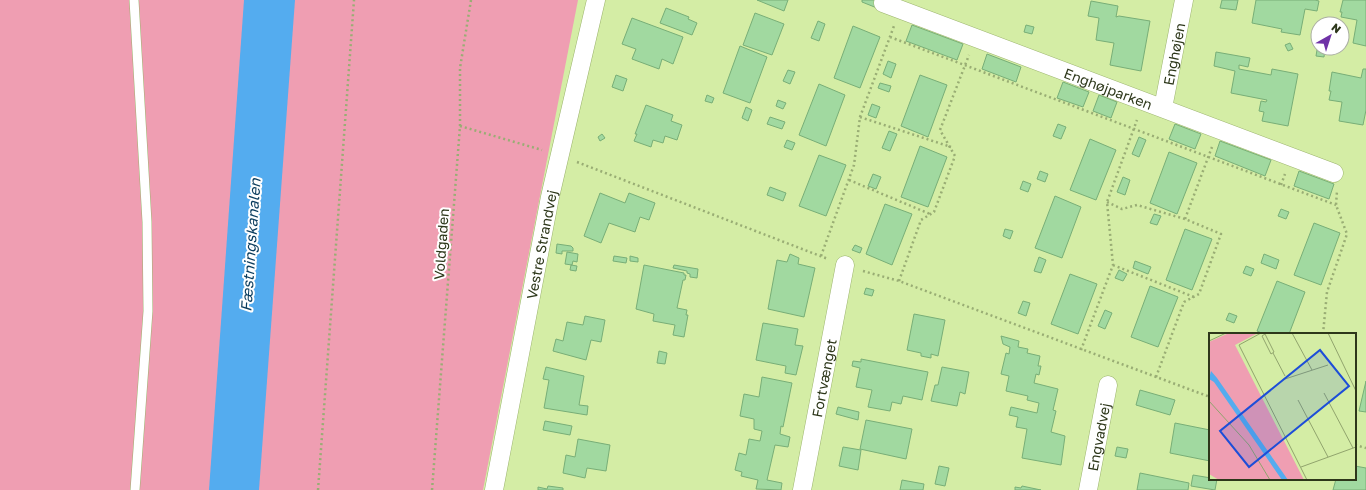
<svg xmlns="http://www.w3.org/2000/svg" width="1366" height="490" font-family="'Golos Text',sans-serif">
  <rect width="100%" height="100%" fill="#d4eda5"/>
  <!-- green -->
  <path fill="#ef9eb2" d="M0 0H578L483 490H0Z"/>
  <!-- water -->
  <path fill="#54acef" d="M244 0H295L259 490H209Z"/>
  <!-- building -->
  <path fill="#a1d9a0" stroke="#78ae77" d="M757 0H788L784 11Z
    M862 0H880L877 8 862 2Z
    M1222 0H1238L1236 10 1220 8Z
    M1256 0H1315L1319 1 1317 11 1305 9 1300 35 1281 32 1282 29 1252 23Z
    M1343 0H1366V46L1353 43 1357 20 1341 17 1342 12H1340Z
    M1091 1 1118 6 1116 17 1119 16 1150 21 1141 71 1110 65 1114 43 1096 40 1099 18 1088 16Z
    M666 8 689 17 688 19 697 23 692 35 660 23Z
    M755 13 784 24 772 55 743 45Z
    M632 18 683 37 673 64 662 59 659 69 632 59 636 49 622 44Z
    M818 21 825 24 819 41 811 38Z
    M912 25 963 44 957 60 906 41Z
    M1026 25 1034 27 1032 34 1024 32Z
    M853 26 880 37 860 88 834 78Z
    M1290 43 1293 49 1288 51 1285 45Z
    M1318 44V48H1325L1324 57 1316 56Z
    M740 46 767 57 750 103 723 93Z
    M1216 52 1250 58 1248 67 1239 65V69L1271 75 1272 69 1298 74 1288 126 1262 121 1264 112 1259 111 1261 101 1266 102 1267 100 1231 93 1235 71 1214 66Z
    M987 54 1021 67 1016 82 982 69Z
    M888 61 896 64 891 78 883 74Z
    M1363 69H1366V110L1363 125 1339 121 1342 102 1329 100 1331 91H1329L1332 72 1361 78Z
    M788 70 795 72 790 84 783 81Z
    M616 75 627 79 623 91 612 87Z
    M920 75 947 85 928 137 901 126Z
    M1063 82 1089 92 1083 107 1057 98Z
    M880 83 891 86 889 92 878 88Z
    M819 84 845 95 826 146 799 135Z
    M707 95 714 98 712 103 705 101Z
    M1099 95 1117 102 1111 118 1093 111Z
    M778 100 786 103 783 109 776 106Z
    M872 104 880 107 876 118 868 115Z
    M646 105 673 115 671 121 682 125 677 140 665 136 663 143 653 140 651 147 634 141 637 134H635Z
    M746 107 752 110 748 121 742 118Z
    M770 117 785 122 782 129 767 124Z
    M1058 124 1066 127 1061 139 1053 136Z
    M1175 124 1201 134 1195 149 1169 139Z
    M889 131 897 134 890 151 882 148Z
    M602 134 605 138 600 141 598 137Z
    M1139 137 1146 140 1139 157 1132 154Z
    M1090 139 1116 150 1096 200 1070 190Z
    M787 140 795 143 792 150 784 147Z
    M1220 141 1271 160 1265 176 1215 156Z
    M920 146 947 157 928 207 901 197Z
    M1169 152 1197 163 1177 214 1150 203Z
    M819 155 846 165 826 216 799 206Z
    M1040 171 1048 174 1045 182 1037 179Z
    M1299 171 1334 184 1329 199 1294 186Z
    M873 174 881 177 876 189 868 186Z
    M1123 177 1130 180 1125 195 1117 192Z
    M1023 181 1031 184 1028 192 1020 189Z
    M770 187 786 193 783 201 767 195Z
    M600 193 625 203 629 193 655 203 649 220 640 217 635 232 609 223 601 243 584 236Z
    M1055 196 1081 207 1062 258 1035 248Z
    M885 204 912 214 892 265 866 254Z
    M1281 209 1289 212 1286 219 1278 216Z
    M1154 214 1161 216 1157 225 1150 223Z
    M1314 223 1340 233 1321 285 1294 275Z
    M1005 229 1013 231 1010 239 1003 236Z
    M1185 229 1212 239 1192 290 1166 280Z
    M557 244 571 246 573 248V251H562V254L556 253Z
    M855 245 862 248 860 253 852 250Z
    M567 252 578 254 577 262 573 261 572 265 565 264Z
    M790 254 799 258 798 264 815 268 804 317 768 309 777 260 787 262Z
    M1264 254 1279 260 1276 269 1261 263Z
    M614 256 627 258 626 263 613 261Z
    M630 256 638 258V262L630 261Z
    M1039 257 1046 260 1041 273 1034 271Z
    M1135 261 1151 267 1148 274 1133 268Z
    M571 265 577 266 576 271 570 270Z
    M644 265 684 273V275H686L685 280H683L677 308 687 310 686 315H688L684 337 673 335 675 325 653 321 654 314 636 309Z
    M674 265 698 269 697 278 690 277V274L687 273V271L673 268Z
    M1246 266 1254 269 1251 276 1243 273Z
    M1119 270 1127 274 1123 281 1115 278Z
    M1070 274 1097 284 1078 334 1051 324Z
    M1277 281 1305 292 1289 334H1264L1257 331Z
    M1150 286 1178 297 1158 347 1131 337Z
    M866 288 874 290 872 296 864 294Z
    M1023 301 1030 303 1026 316 1018 313Z
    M1105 310 1112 313 1105 329 1098 326Z
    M1229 313 1237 316 1234 323 1226 320Z
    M914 314 945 320 938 356 931 354V358L921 356V353L907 350Z
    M585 316 605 320 601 342 591 340 586 360 553 351 556 339 563 341 567 322 583 325Z
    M763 323 798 329 795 345 803 346 796 375 785 373 786 366 756 360Z
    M1001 336 1019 341 1018 347 1028 349 1027 353 1040 356 1038 366H1041L1039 375 1036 374 1034 383 1058 389 1053 410 1056 411 1051 432 1065 436 1061 465 1022 458 1027 429 1016 427 1018 417 1009 415 1011 407 1037 413 1039 403 1027 400 1028 396 1006 391 1009 376 1001 374 1006 353 1009 354 1010 347 1003 344Z
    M659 351 667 353 665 364 657 363Z
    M861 359 928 372 922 400 903 396 901 404 892 402 890 411 868 407 872 390 856 387 860 368 852 366 853 361 861 362Z
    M546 367 584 376 579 405 588 406 587 415 544 408 549 380 543 379Z
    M942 367 969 372 965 394 960 392 957 406 931 401 935 385H938Z
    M762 377 792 383 783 427 781 426 780 434 790 437 788 447 775 445 767 480 782 483 781 490 756 489 758 480 741 476 742 472 735 470 739 453 746 455 749 439 760 441 762 431 754 429V419L740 416 744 394 759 397Z
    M1366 381V412L1359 411Z
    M1140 390 1175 400 1170 415 1136 405Z
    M838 407 859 412 858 420 836 414Z
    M866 420 912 429 906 459 860 449Z
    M545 421 572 426 570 435 543 430Z
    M1175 423 1210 430V461L1170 453Z
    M578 439 610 445 606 471 587 468 585 478 563 473 566 455 575 457Z
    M843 447 861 450 858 470 839 466Z
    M1117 447 1128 449 1126 458 1115 456Z
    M939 466 949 468 945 486 935 484Z
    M1355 466 1366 468V490H1333L1336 479H1355Z
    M1140 473 1189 483 1188 490H1137Z
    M1193 475 1217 479 1215 490 1191 486Z
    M902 480 924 484 923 490H900Z
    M548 486 563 488V490H538V487L547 489Z
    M1022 486 1041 490H1015V487L1021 488Z"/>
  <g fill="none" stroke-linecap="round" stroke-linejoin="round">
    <defs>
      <path id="service" d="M134 0 147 222 148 311 135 490"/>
      <g id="minor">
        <path id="s1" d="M883 3 1334 173"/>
        <path id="s2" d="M1163 108 1184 0"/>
        <path id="s3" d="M494 490 550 197 596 0"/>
        <path id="s4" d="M802 490 845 265"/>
        <path id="s5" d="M1088 490 1108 385"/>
      </g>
    </defs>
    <!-- service casing -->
    <use href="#service" stroke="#9bb36d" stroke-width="10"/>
    <!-- minor casing -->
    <use href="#minor" stroke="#9bb36d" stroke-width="19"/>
    <!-- path -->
    <path stroke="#99ad74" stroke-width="2.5" stroke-dasharray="2 3" stroke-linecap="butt" d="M890 37 1336 205
      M860 117 951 147
      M460 126 542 150
      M577 162 828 259
      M849 180 930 214
      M1281 185 1285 174
      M1107 202 1122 209 1137 205 1185 219
      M821 256 854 165 860 117 894 26
      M1113 265 1194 297
      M863 271 899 281 1210 397
      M899 281 921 220 934 212 955 156 940 130 969 55
      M1323 334 1327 292 1347 234 1336 205 1337 191
      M1081 350 1113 265 1107 202 1137 120
      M1156 377 1184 302 1199 294 1221 234 1185 219 1212 147
      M1355 445 1366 448
      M318 490 354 0
      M432 490 460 126V68L471 0"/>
    <!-- service -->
    <use href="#service" stroke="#fff" stroke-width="9"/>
    <!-- minor -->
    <use href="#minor" stroke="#fff" stroke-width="18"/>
  </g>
  <g text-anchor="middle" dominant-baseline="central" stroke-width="4" stroke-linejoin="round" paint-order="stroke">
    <!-- street labels -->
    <g font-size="14" fill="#2d371a" stroke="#fff">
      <text stroke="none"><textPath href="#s2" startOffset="55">Enghøjen</textPath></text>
      <text stroke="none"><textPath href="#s1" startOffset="241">Enghøjparken</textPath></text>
      <text transform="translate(441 244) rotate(-86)">Voldgaden</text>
      <text stroke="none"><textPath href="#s3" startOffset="250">Vestre Strandvej</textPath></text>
      <text stroke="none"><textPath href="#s4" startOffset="114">Fortvænget</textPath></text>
      <text stroke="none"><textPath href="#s5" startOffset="54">Engvadvej</textPath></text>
    </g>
    <!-- water labels -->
    <g font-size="15" font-style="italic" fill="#0a3c5d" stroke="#fff">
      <text transform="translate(250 245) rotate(-86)">Fæstningskanalen</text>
    </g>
  </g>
  <!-- overview -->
  <g transform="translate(1209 333)">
    <rect width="147" height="147" fill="#d4eda5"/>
    <path d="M20 0H49L26 12 95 147H10L0 141V9Z" fill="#ef9eb2"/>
    <path d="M2 38 8 45 79 147H73L5 49 0 46Z" fill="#54acef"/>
    <path fill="none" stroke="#91a46d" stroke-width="1" d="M52 0 30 12 98 147M83 0 103 37M119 0 147 58M56 1 65 19 62 21 53 3ZM0 8 17 0M64 20 76 43M76 46 119 32M115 60 144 115M89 67 119 124M0 68 40 112 61 147M92 134 147 114"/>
    <path fill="#1d4ed8" fill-opacity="0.15" stroke="#1d4ed8" stroke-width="2" d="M111 17 140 53 40 134 11 98Z"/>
    <rect width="147" height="147" fill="none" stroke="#2d371a" stroke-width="2"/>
  </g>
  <!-- north arrow -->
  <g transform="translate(1330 36) rotate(39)"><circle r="19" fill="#ffffff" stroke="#abafa3"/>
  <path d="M0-3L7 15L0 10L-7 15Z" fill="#6f32a7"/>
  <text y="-6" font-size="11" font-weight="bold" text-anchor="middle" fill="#2d371a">N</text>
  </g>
</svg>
